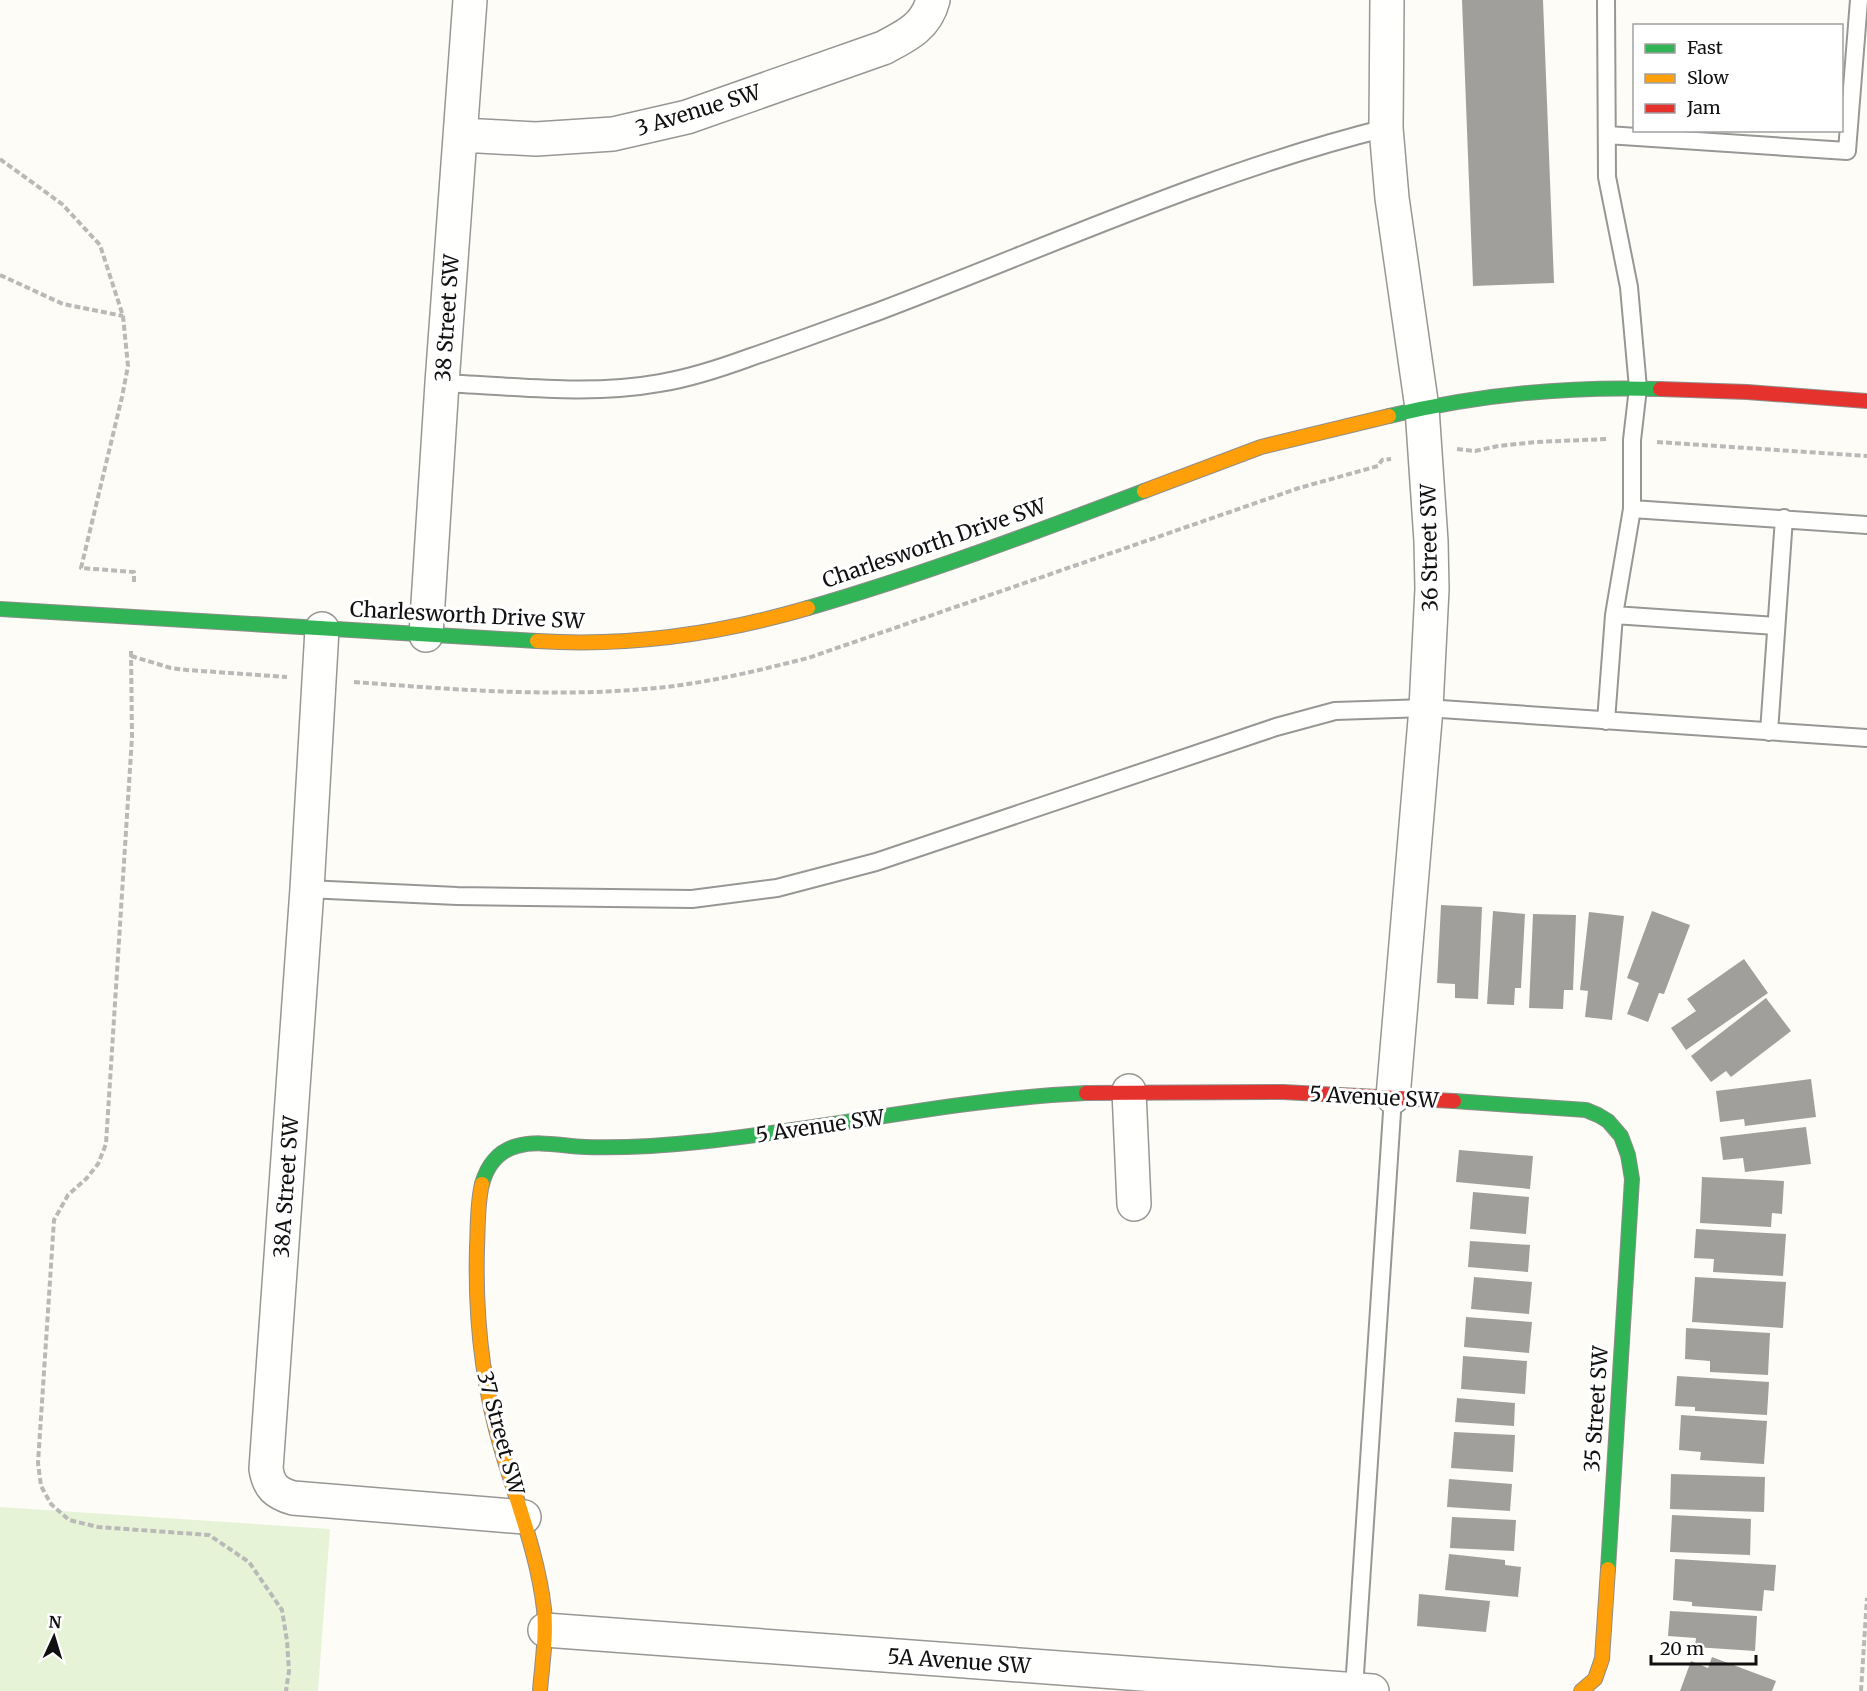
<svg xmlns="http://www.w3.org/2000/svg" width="1867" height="1691" font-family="Merriweather,serif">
  <rect width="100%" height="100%" fill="#fdfcf7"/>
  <!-- grass -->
  <path fill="#e7f3d7" d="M0 1507 330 1529 318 1691H0Z"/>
  <!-- building -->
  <path fill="#a19f9c" d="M1462 0H1543L1554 283 1473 286Z
    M1441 905 1482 907 1478 999 1455 998V984L1437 983Z
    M1493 911 1525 914 1521 988H1515L1514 1005 1487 1004Z
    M1652 911 1690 925 1664 994 1659 993 1648 1022 1627 1014 1639 983 1627 978Z
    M1589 912 1624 916 1612 1020 1585 1017 1588 991 1580 990Z
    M1533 914 1576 915 1573 990H1564L1563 1009 1529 1008Z
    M1744 959 1768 993 1686 1050 1671 1028 1696 1011 1687 999Z
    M1766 998 1791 1031 1731 1077 1726 1071 1711 1082 1691 1056Z
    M1811 1079 1816 1117 1745 1126 1744 1119 1720 1122 1716 1091Z
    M1806 1127 1811 1164 1745 1172 1743 1158 1723 1160 1720 1137Z
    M1459 1150 1533 1156 1530 1189 1456 1182Z
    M1702 1177 1784 1181 1782 1214 1772 1213 1771 1227 1700 1223Z
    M1473 1192 1529 1197 1526 1234 1470 1229Z
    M1696 1229 1786 1234 1783 1276 1713 1272 1714 1259 1694 1258Z
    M1470 1241 1530 1245 1528 1272 1468 1267Z
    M1474 1277 1532 1282 1529 1314 1471 1309Z
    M1695 1277 1786 1282 1783 1328 1692 1322Z
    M1466 1317 1532 1322 1529 1353 1464 1347Z
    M1686 1328 1770 1333 1768 1375 1710 1372V1361L1685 1359Z
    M1463 1356 1527 1361 1525 1394 1461 1389Z
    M1677 1376 1769 1382 1767 1415 1695 1411V1407L1675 1406Z
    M1457 1398 1515 1403 1514 1426 1455 1422Z
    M1681 1415 1767 1421 1764 1464 1700 1460 1701 1452 1679 1450Z
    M1454 1432 1515 1435 1513 1472 1451 1468Z
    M1671 1474 1765 1477 1764 1512 1670 1509Z
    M1449 1479 1512 1484 1510 1511 1447 1507Z
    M1672 1515 1751 1519 1750 1555 1670 1552Z
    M1452 1517 1516 1520 1514 1551 1450 1548Z
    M1449 1554 1505 1560V1565L1521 1567 1518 1597 1445 1590Z
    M1675 1559 1776 1565 1774 1591 1764 1590 1762 1611 1692 1606V1602L1673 1600Z
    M1419 1594 1490 1601 1486 1632 1417 1626Z
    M1670 1611 1757 1616 1755 1651 1695 1647 1696 1638 1668 1636Z
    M1712 1657 1776 1681 1772 1691H1680L1691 1661 1708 1668Z"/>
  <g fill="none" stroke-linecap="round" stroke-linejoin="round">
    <defs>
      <path id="lane" d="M1606 0 1607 177 1629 287 1638 388 1632 440V509L1614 615 1606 721
        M1607 135 1847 151 1859 0
        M442 383C513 386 589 396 660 383 691 378 721 368 751 357 795 342 838 326 882 310 1048 247 1213 171 1386 128
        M1632 509 1867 525
        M1614 615 1776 626
        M1769 732 1784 518
        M307 889 457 896 692 899 777 888 876 862 1276 727 1335 711 1426 708 1867 738
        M1354 1689 1393 1097"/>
      <path id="street" d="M1387 0 1386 128 1392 198 1422 408 1431 541 1432 589 1426 708 1393 1097
        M461 135 536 139 613 134 687 117 883 48C906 36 926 27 933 0
        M322 629 307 889 266 1469C269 1487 276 1493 293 1498L524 1517
        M426 635 442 383 470 0
        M1129 1091 1134 1204
        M545 1630 1372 1691"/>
      <path id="fast" d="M1389 416C1476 395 1571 386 1660 389
        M808 608C922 575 1033 533 1144 491
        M0 609 537 641
        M1454 1101 1586 1110 1598 1115 1608 1121 1621 1136 1628 1155 1632 1179 1608 1569
        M482 1184C487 1166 498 1151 517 1146 539 1140 562 1146 585 1147 622 1148 661 1146 698 1142 828 1129 956 1099 1086 1093"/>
      <path id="slow" d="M1144 491 1261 447 1389 416
        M537 641C629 647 719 634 808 608
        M482 1184C477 1205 478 1227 477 1248 475 1317 482 1384 502 1451 517 1503 538 1555 544 1609 547 1636 542 1664 540 1691
        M1581 1691 1595 1679 1602 1659 1608 1569"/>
      <path id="jam" d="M1660 389 1747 392 1867 401
        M1086 1093 1283 1092 1454 1101"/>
    </defs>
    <!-- lane casing -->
    <use href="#lane" stroke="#979795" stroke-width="20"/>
    <!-- street casing -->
    <use href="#street" stroke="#979795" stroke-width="36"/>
    <!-- fast casing -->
    <use href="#fast" stroke="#8e8d8b" stroke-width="16"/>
    <!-- slow casing -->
    <use href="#slow" stroke="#8e8d8b" stroke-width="16"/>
    <!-- jam casing -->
    <use href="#jam" stroke="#8e8d8b" stroke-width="16"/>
    <!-- path -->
    <path stroke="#b9b9b8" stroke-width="4" stroke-dasharray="6 3" stroke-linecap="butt" d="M0 159 62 204 100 245 123 316 128 366 122 397 81 568 134 572V583
      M0 275 63 304 123 316
      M1657 442 1867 456
      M1457 449 1475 451 1498 446 1536 442 1608 439
      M131 651 132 737 106 1144 98 1164 86 1179 68 1195 54 1220 38 1463 41 1486 51 1504 69 1520 98 1527 209 1535 249 1562 282 1610 287 1641 289 1671 286 1691
      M131 656 171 668 187 670 287 677
      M354 682C460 690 568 699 674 686 720 680 764 669 808 658L1299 488 1378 466 1382 460 1391 459
      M1861 1691 1867 1598"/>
    <!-- lane -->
    <use href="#lane" stroke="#fffffe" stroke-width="16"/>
    <!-- street -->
    <use href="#street" stroke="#fffffe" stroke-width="33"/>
    <!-- fast -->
    <use href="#fast" stroke="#30b455" stroke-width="14"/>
    <!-- slow -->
    <use href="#slow" stroke="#ff9f0a" stroke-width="14"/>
    <!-- jam -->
    <use href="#jam" stroke="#e5322d" stroke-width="14"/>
  </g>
  <g text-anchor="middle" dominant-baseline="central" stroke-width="6" stroke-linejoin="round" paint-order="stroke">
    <!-- street labels -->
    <g font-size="21" fill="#111" stroke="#fff">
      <text transform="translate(698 110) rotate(-17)">3 Avenue SW</text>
      <text transform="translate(447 318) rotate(-86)">38 Street SW</text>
      <text transform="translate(934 543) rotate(-19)">Charlesworth Drive SW</text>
      <text transform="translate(1429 548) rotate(-91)">36 Street SW</text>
      <text transform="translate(467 615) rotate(3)">Charlesworth Drive SW</text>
      <text transform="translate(1374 1097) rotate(3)">5 Avenue SW</text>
      <text transform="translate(820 1126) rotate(-8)">5 Avenue SW</text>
      <text transform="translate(286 1187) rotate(-86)">38A Street SW</text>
      <text transform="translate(1596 1409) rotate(-86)">35 Street SW</text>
      <text transform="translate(501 1433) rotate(75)">37 Street SW</text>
      <text transform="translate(959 1661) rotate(4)">5A Avenue SW</text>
    </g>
  </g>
  <!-- legend -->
  <rect x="1633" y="24" width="210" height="108" fill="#ffffff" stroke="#a0a0a0" stroke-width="1.5"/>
  <rect x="1645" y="44" width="30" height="9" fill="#30b455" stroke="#a0a0a0" stroke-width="1.5"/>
  <text x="1687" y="54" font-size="18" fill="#111111">Fast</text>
  <rect x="1645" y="74" width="30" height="9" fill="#ff9f0a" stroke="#a0a0a0" stroke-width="1.5"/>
  <text x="1687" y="84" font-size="18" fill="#111111">Slow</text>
  <rect x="1645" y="104" width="30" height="9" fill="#e5322d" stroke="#a0a0a0" stroke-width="1.5"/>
  <text x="1687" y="114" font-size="18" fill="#111111">Jam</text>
  <!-- north arrow -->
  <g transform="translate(54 1637) rotate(4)" stroke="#ffffff" stroke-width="4.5" paint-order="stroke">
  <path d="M0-4.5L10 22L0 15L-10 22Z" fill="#111111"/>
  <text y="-9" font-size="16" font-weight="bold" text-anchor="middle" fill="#111111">N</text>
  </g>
  <!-- scale -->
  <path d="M1651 1655v9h105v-9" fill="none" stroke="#111111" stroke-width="3"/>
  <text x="1660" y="1655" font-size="18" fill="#111111" stroke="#ffffff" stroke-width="4.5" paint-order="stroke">20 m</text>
</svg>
